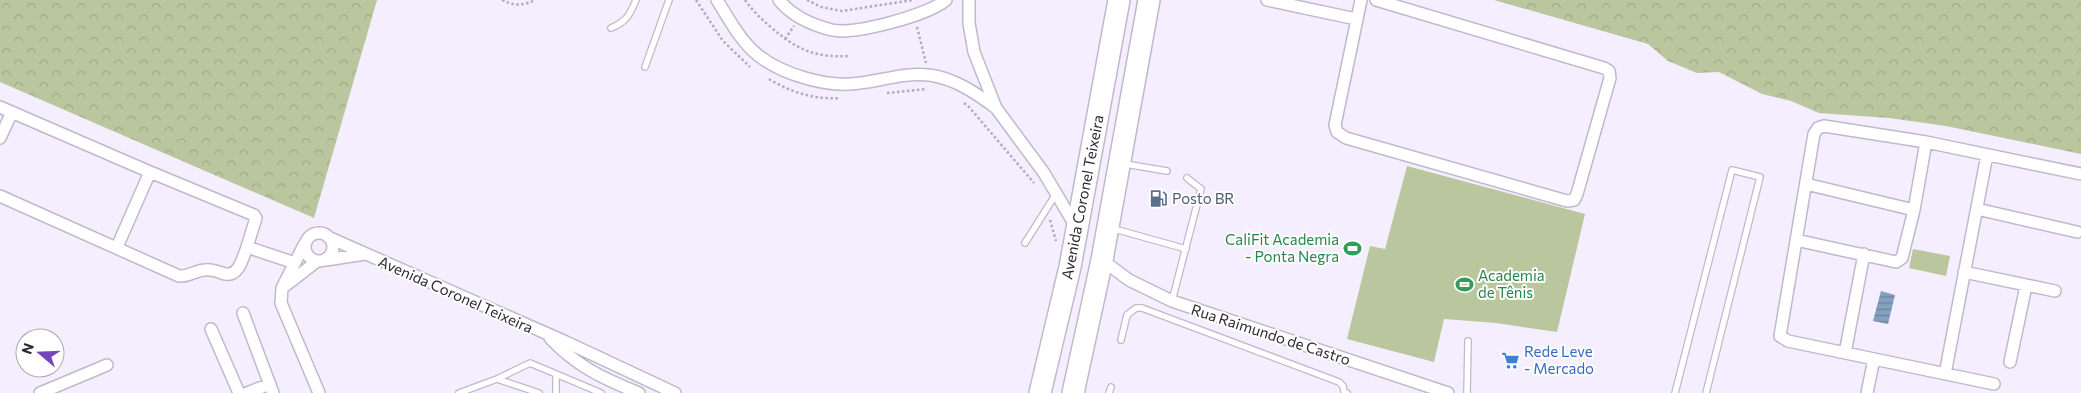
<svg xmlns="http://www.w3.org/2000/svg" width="2081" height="393" font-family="Commissioner,sans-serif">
  <defs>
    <pattern id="forest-crowns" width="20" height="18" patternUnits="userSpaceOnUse" patternTransform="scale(1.25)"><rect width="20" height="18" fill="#bac69d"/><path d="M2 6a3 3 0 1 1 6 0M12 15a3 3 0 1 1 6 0" fill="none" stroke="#a0aa88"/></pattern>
    <pattern id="water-rules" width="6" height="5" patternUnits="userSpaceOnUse" patternTransform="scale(1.25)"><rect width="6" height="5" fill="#859fc1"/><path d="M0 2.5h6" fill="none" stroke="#6d829d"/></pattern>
  </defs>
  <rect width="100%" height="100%" fill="#f5eefe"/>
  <!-- grass -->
  <path fill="#bac69d" d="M1407 166 1585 214 1557 332 1496 323 1444 319 1434 362 1347 339 1370 246 1385 249Z
    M1913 249 1950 256 1946 276 1909 268Z"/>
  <!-- forest -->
  <path fill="url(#forest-crowns)" d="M0 0H377L314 218 0 82Z
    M1494 0H2081V154L1946 126 1889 118 1819 113 1791 101 1762 94 1719 72 1697 73 1668 61 1648 44Z"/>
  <!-- water -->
  <path fill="url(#water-rules)" d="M1881 291 1895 295 1888 324 1873 321Z"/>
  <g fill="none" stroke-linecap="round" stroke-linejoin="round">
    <defs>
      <path id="lane" d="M611 28C626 22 630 15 636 0
        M645 67 669 0
        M1125 164 1167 171
        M1111 228 1186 249
        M1025 243 1056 194
        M1172 301 1201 189 1187 178
        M1121 340 1127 315 1136 308H1142L1339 382 1343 386 1344 392 1347 393
        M556 374V393
        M497 379 539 393
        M459 393 497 379 530 363 601 393
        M1109 393 1111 387
        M1467 393 1468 341
        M1675 393 1732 170 1760 177 1706 393"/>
      <path id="street" d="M717 0C743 43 754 63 805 78 819 82 835 85 850 84 876 83 901 72 929 75 954 78 976 93 996 108
        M779 0C792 16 812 25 832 30 855 35 928 15 946 0
        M969 0V23L974 52 996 108 1044 173 1076 227
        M1267 0 1356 19
        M1361 0 1335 125 1337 132 1346 138 1567 201 1574 200 1577 194 1610 78 1609 71 1604 68 1376 0
        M0 107 150 172 254 215 256 218 247 247
        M0 138 12 112
        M1806 184 1914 210
        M0 196 179 276C189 277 196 270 205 270 212 269 218 272 225 274 239 277 243 257 247 247L295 263
        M1977 209 2077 232
        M305 247a14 14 0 1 1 28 0a14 14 0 1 1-28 0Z
        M330 238 566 342 675 393
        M1796 240 1896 262 1902 258 1914 210 1926 142
        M304 245 282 288 281 303 319 393
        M117 247 150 172
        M326 260 365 254
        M1102 260 1129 280 1172 301 1448 393
        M1964 272 2055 291
        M285 286 316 262
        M243 313 273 393
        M211 329 239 393
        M550 338C576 366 604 379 639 393
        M1845 353 1864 254
        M2010 362 2026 286
        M1945 374 1987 155
        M1994 384 1788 341 1780 336 1814 134 1818 128 1824 126 1926 142 2081 174
        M40 393 107 365
        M247 393 270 384
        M1867 393 1874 359"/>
      <path id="highway" d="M1040 393 1070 267 1119 0
        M1073 393 1102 260 1149 0"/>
    </defs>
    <!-- lane casing -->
    <use href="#lane" stroke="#c0b8cc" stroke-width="8"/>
    <!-- street casing -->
    <use href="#street" stroke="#c0b8cc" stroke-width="14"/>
    <!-- highway casing -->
    <use href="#highway" stroke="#c0b8cc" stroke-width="24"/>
    <!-- path -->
    <path stroke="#b2acb9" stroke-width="2.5" stroke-dasharray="2.5 2.5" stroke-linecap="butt" d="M502 0C514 6 523 6 535 0
      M696 0 723 41 750 67
      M745 0C753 11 761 19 772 28 797 50 816 58 850 56
      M807 0 821 7 842 11 913 0
      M917 27 926 63
      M785 39 794 26
      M769 79C790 92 815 100 840 98
      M887 93 927 89
      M964 103 969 107 1034 183
      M1050 220 1056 241"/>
    <!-- lane -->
    <use href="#lane" stroke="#fff" stroke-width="5.5"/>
    <!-- street -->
    <use href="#street" stroke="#fff" stroke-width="11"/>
    <!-- highway -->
    <use href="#highway" stroke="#fff" stroke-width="21"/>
  </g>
  <!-- icons -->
  <defs>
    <symbol id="fuel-bare" viewBox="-9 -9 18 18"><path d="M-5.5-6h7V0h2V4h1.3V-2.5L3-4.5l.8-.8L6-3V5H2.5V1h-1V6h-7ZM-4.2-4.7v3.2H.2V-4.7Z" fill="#5c6f8a" stroke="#fff" stroke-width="2.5" paint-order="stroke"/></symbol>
    <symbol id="stadium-bare" viewBox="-9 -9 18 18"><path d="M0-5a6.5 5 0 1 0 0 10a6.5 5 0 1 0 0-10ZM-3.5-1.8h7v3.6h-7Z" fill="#2e9e5b" stroke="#fff" stroke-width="2.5" paint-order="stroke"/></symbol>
    <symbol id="supermarket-bare" viewBox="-9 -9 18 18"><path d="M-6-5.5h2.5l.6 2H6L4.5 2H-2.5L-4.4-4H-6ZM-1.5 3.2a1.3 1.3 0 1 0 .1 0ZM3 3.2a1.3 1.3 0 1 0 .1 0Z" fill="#3f7fe0" stroke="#fff" stroke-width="2.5" paint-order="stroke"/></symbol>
  </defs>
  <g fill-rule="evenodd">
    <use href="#fuel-bare" x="1146" y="186" width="25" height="25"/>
    <use href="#stadium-bare" x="1340" y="236" width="25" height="25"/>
    <use href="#stadium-bare" x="1452" y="272" width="25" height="25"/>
    <use href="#supermarket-bare" x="1498" y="348" width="25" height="25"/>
  </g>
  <g text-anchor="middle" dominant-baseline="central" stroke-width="4" stroke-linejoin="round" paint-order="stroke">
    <!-- street labels -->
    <g font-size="15" fill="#2c2930" stroke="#fff">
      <text transform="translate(1082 197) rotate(-79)">Avenida Coronel Teixeira</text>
      <text transform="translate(456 294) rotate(24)">Avenida Coronel Teixeira</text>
      <text transform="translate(1271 334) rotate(18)">Rua Raimundo de Castro</text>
    </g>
    <!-- service labels -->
    <g font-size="15" fill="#4e5e75" stroke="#fff" text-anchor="start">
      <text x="1172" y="198">Posto BR</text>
    </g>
    <!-- leisure labels -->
    <g font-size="15" fill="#27864d" stroke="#fff" text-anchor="end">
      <text x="1339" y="239">CaliFit Academia<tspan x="1339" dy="17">- Ponta Negra</tspan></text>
      <text x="1478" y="275" text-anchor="start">Academia<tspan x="1478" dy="17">de Tênis</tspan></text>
    </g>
    <!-- shop labels -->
    <g font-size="15" fill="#366cbe" stroke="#fff" text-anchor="start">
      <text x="1524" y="351">Rede Leve<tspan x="1524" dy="17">- Mercado</tspan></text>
    </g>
  </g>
  <!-- north arrow -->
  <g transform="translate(40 353) rotate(289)"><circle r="24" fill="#ffffff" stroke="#aba9ac"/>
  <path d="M0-4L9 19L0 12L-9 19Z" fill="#7545bd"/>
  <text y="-8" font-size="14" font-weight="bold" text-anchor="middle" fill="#2c2930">N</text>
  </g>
</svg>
